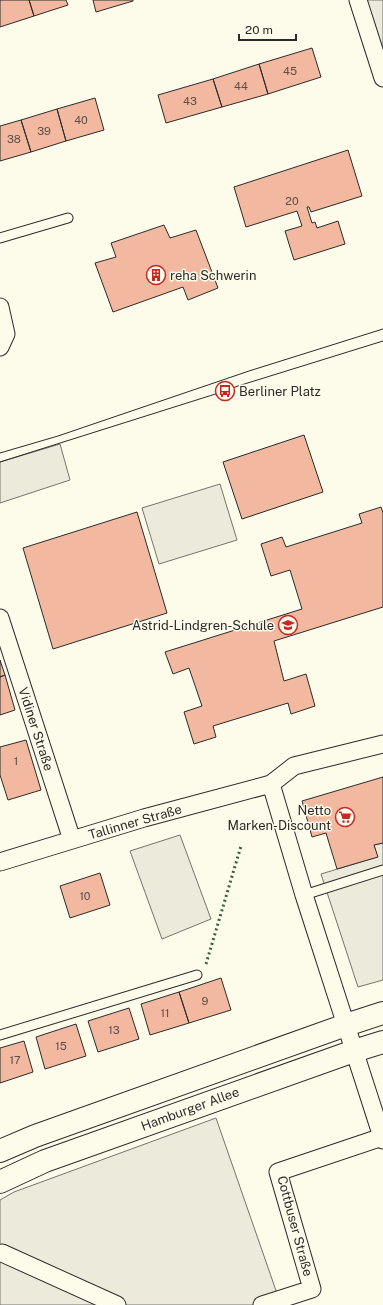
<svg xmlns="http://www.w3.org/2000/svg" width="383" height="1305" font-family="'Public Sans',sans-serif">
  <rect width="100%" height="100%" fill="#fdfbea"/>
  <!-- green -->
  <path fill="#ecebdb" stroke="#74746e" d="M358 0H383V79Z
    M60 444 70 480 0 503V462Z
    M220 484 237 540 159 564 142 508Z
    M216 1118 281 1305H0V1200L14 1192Z"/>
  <!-- parking -->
  <path fill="#eceadb" stroke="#74746e" d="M180 835 211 919 162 939 130 851Z
    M383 843V980L358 987 321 874 377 857 374 845Z"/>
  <!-- building -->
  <path fill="#f2b8a0" stroke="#2b2b2b" d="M0 0H29L34 16 0 27Z
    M29 0H66L68 5 34 16Z
    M93 0H133V1L96 12Z
    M312 48 321 77 268 94 259 64Z
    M259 64 268 94 222 107 213 79Z
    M213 79 222 107 166 123 158 95Z
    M95 98 104 130 66 141 57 109Z
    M57 109 66 141 31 152 21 120Z
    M21 120 31 152 0 161V126Z
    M348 150 362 196 311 212 309 207H307L312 223 315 222 317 228 338 221 345 244 294 260 285 231 302 226 297 211 246 227 234 187Z
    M164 225 170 238 196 230 218 288 188 300 183 287 113 312 95 263 116 257 111 243Z
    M304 435 323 492 242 519 223 462Z
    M381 507 383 513V607L274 641 284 681 306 674 315 706 291 714 288 703 213 726 216 737 194 744 184 712 202 706 189 668 173 674 165 652 302 609 290 570 271 576 261 544 282 537 286 547 362 523 359 514Z
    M137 512 167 613 53 649 23 548Z
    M0 660 5 675 0 677Z
    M5 675 15 710 0 715V677Z
    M26 740 41 790 8 800 0 775V747Z
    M383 777V843L374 845 378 857 337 869 326 833 312 837 302 801Z
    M100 873 110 905 70 918 60 886Z
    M221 978 231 1010 189 1023 179 992Z
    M179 992 189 1023 150 1035 141 1004Z
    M129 1008 139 1039 98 1052 88 1021Z
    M76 1024 86 1056 45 1069 36 1037Z
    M24 1041 33 1072 0 1083V1048Z"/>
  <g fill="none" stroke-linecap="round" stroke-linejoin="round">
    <defs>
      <path id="lane" d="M0 238 68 218
        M304 895 383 870
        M0 1035 197 975"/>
      <path id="street" d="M358 0 383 78
        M0 307 6 334 0 347
        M0 618 72 840
        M271 784 304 895 383 1140
        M0 862 144 818 271 784 294 766 383 744
        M2 1253 117 1305
        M262 1305 312 1289 278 1172 382 1137"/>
      <path id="secondary" d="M0 1151 35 1136 346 1025 383 1013
        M0 1182 45 1161 354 1051 383 1042"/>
    </defs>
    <!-- lane casing -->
    <use href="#lane" stroke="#2b2b2b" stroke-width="11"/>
    <!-- street casing -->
    <use href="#street" stroke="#2b2b2b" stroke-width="19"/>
    <!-- secondary casing -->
    <use href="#secondary" stroke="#2b2b2b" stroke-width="24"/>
    <!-- lane -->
    <use href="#lane" stroke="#fdfbea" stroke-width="9"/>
    <!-- street -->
    <use href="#street" stroke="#fdfbea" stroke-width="17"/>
    <!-- secondary -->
    <use href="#secondary" stroke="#fdfbea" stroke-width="22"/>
    <!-- tram -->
    <path stroke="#2b2b2b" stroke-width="1" d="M0 453 58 436 249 371 383 329
      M0 462 225 391 238 386 383 341"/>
    <!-- hedge -->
    <path stroke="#34623c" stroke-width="3" stroke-dasharray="2 3" stroke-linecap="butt" d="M206 964 241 846"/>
  </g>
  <!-- icons -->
  <defs>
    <symbol id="building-ring" viewBox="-11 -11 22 22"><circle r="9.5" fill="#fdfbea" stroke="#c62828" stroke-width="1.5"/><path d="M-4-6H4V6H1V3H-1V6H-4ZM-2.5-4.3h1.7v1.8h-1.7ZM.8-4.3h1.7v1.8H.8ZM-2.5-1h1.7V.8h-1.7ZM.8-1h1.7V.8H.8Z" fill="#c62828"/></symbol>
    <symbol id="bus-ring" viewBox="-11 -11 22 22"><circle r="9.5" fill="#fdfbea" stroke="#c62828" stroke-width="1.5"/><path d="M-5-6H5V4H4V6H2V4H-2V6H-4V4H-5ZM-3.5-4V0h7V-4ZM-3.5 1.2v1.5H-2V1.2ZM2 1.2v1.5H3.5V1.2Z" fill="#c62828"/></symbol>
    <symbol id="school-ring" viewBox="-11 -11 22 22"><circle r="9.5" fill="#fdfbea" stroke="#c62828" stroke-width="1.5"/><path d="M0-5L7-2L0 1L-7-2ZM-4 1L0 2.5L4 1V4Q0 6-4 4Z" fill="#c62828"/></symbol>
    <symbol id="supermarket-ring" viewBox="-11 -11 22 22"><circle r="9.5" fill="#fdfbea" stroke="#c62828" stroke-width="1.5"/><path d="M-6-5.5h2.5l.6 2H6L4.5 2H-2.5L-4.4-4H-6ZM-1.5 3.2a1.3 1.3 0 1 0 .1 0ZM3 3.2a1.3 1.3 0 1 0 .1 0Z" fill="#c62828"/></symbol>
  </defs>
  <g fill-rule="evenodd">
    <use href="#building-ring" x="145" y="264" width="22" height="22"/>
    <use href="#bus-ring" x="214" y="380" width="22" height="22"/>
    <use href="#school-ring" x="277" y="614" width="22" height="22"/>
    <use href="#supermarket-ring" x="334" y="806" width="22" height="22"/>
  </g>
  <g text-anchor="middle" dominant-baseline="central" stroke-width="3" stroke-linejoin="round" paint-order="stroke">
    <!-- number labels -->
    <g font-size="11" fill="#5d4e48">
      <text x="290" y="71">45</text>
      <text x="241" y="86">44</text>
      <text x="190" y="101">43</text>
      <text x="81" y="120">40</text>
      <text x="44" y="131">39</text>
      <text x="14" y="139">38</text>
      <text x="292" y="201">20</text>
      <text x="16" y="761">1</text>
      <text x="85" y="896">10</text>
      <text x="205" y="1001">9</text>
      <text x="165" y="1013">11</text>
      <text x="114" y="1030">13</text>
      <text x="61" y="1046">15</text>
      <text x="15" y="1060">17</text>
    </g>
    <!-- poi labels -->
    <g font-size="13" fill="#2b2b2b" stroke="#fdfbea" text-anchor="start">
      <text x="170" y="275">reha Schwerin</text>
      <text x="239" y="391">Berliner Platz</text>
      <text x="274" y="625" text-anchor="end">Astrid-Lindgren-Schule</text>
      <text x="331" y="810" text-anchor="end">Netto<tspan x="331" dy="15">Marken-Discount</tspan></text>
    </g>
    <!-- street labels -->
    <g font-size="13" fill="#2b2b2b" stroke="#fdfbea">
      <text transform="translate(36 729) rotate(72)">Vidiner Straße</text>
      <text transform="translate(135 822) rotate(-16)">Tallinner Straße</text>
      <text transform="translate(190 1109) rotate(-20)">Hamburger Allee</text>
      <text transform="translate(295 1226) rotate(75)">Cottbuser Straße</text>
    </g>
  </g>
  <!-- scale -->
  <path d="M239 34v6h57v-6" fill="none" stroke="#2b2b2b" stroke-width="2"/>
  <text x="245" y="34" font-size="12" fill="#2b2b2b" stroke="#fdfbea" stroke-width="3" paint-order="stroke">20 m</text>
</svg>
